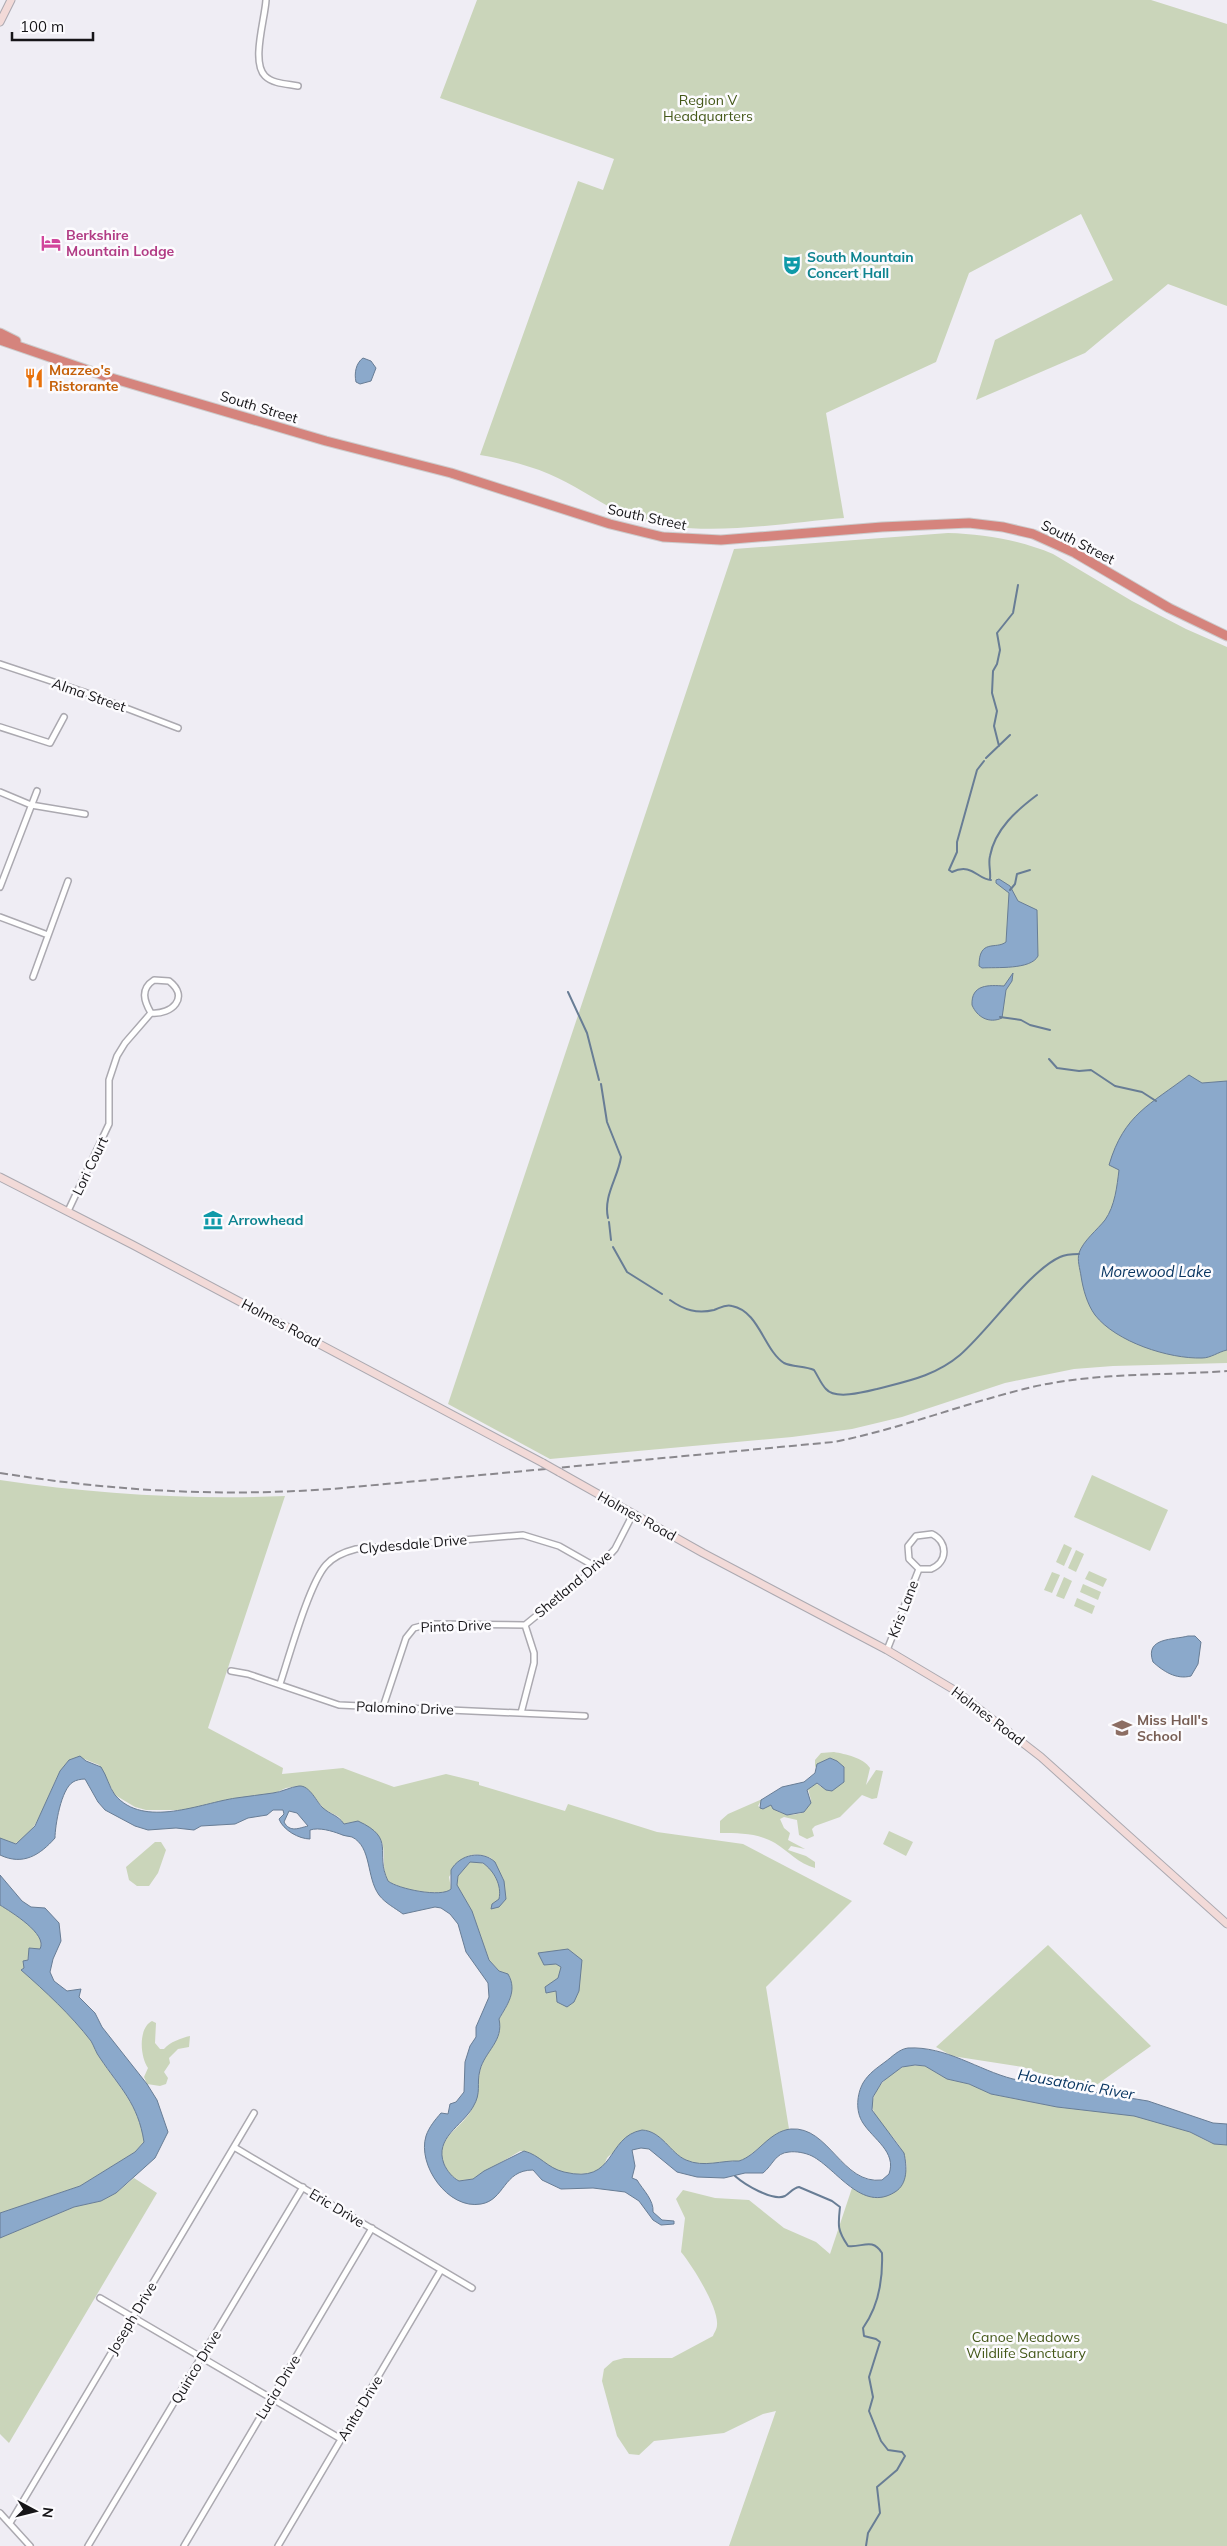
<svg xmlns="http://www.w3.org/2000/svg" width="1227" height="2546" font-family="Mulish,sans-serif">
  <rect width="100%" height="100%" fill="#efedf4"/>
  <!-- green -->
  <path fill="#cad5ba" d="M477 0H1151L1227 24V306L1168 284 1085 353 976 400 995 340 1113 280 1081 214 969 273 936 362 826 413 844 518C780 523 699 539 637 519 605 508 580 487 549 474 528 465 503 459 480 455L578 181 603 190 614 159 440 98Z
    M948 533C984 534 1020 540 1053 554L1132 601 1186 629 1227 647V1363L1113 1366 1074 1369 1005 1383 902 1417 852 1429 792 1437 550 1459 448 1404 734 549Z
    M1092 1475 1168 1510 1150 1551 1074 1517Z
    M0 1480C95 1494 189 1500 285 1496L208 1728 283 1768 282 1774 343 1768 394 1787 446 1774 479 1782V1785L565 1811 568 1804 657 1832 743 1844 852 1901 766 1987 789 2129 770 2139 745 2159 739 2161C722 2160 704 2168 686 2160 670 2153 662 2131 642 2130 628 2133 624 2142 616 2151 613 2153 609 2155 607 2158 604 2165 604 2170 595 2172 580 2176 560 2174 546 2166 536 2160 533 2151 520 2151L473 2179 459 2181C453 2178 447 2171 444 2164 434 2137 462 2129 472 2109 477 2098 477 2083 480 2071 484 2051 504 2041 499 2019 508 2005 514 1994 510 1977L499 1971 489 1960 472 1911 457 1885 458 1876 470 1862C489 1858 503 1882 499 1899H506L503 1878 491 1858C468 1849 461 1858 449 1877L451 1888 449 1891C436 1896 399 1889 388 1881 378 1861 393 1841 369 1829 359 1823 356 1821 344 1824L339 1817 324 1809 312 1794 299 1786 286 1788 275 1793 236 1798 188 1810H146L135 1807 115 1795 99 1765 84 1759 69 1760C66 1764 63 1768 60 1772 48 1791 37 1840 12 1844L0 1838Z
    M1064 1544 1072 1548 1064 1566 1056 1562Z
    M1076 1550 1084 1554 1076 1572 1068 1568Z
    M1089 1571 1107 1579 1103 1587 1085 1579Z
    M1052 1572 1060 1575 1052 1593 1044 1590Z
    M1064 1577 1072 1581 1064 1599 1056 1596Z
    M1083 1584 1101 1592 1098 1600 1080 1592Z
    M1077 1598 1095 1606 1092 1614 1074 1606Z
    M834 1752C845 1754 864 1758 870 1768L866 1785 876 1770 883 1771 877 1798 872 1799 862 1795 840 1817 815 1826 812 1829 814 1836 807 1839 799 1835 797 1820 784 1817 780 1819 784 1828 790 1833 788 1840 805 1849 791 1846 788 1850 806 1856 815 1862V1868C799 1864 788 1851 775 1843 757 1833 740 1833 720 1833V1821L728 1814 760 1800 762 1799 758 1806 763 1809 771 1805C778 1815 792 1817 804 1812L811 1800 808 1789 816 1783 821 1787 837 1761 830 1758 815 1767V1760L821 1753Z
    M889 1831 913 1842 906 1856 883 1844Z
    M155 1842H161L166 1850 158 1873 149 1886H137L129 1880 126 1867Z
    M0 1905C14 1914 43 1929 41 1948L38 1950 31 1948 25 1968 21 1970C45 1989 73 2017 91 2041 95 2047 96 2053 100 2058 119 2087 139 2105 144 2142L135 2152 80 2186 0 2213Z
    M1048 1945 1151 2046 1088 2091 1023 2067 952 2056 936 2047Z
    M152 2021 156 2023 155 2043 160 2049H164C170 2042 181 2038 190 2036L189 2047 178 2049 169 2058 170 2063 164 2072 168 2078 166 2084 160 2086 147 2084 144 2077 148 2068C140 2057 138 2028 152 2021Z
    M908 2065 925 2066 947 2079 969 2084 991 2094 1057 2107 1134 2115 1190 2132 1209 2142 1227 2145V2546H729L776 2411 763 2414 724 2433 654 2441 639 2455 629 2454 617 2436 602 2381 604 2369 613 2361 624 2358H672L713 2336C714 2333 717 2329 717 2325 719 2308 692 2265 681 2252L685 2218 676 2199 683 2190 715 2198 749 2200 784 2228 816 2242 830 2254 852 2188C871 2200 889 2202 902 2181 907 2173 908 2164 904 2155 898 2137 876 2125 872 2106 873 2088 891 2071 908 2065Z
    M134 2178 157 2193 9 2443 0 2434V2238L74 2207 101 2201 116 2193Z"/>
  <!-- water -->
  <path fill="#8ba9cb" stroke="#687d95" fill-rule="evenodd" d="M363 358 371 361 376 368 371 381 360 384 356 382C354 373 356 363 363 358Z
    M999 879 1010 886 1018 901 1037 910 1038 956C1031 970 996 967 982 968L979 966C979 938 996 950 1006 942L1009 893 996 883V880Z
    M1013 973 1012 981 1006 990 1002 1018C989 1024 977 1017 972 1005 971 984 989 985 1004 986Z
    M1189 1075 1202 1083 1227 1081V1350C1218 1352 1211 1358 1202 1358 1169 1359 1116 1342 1095 1315 1087 1304 1083 1289 1081 1276 1080 1269 1077 1260 1079 1253 1083 1241 1097 1230 1105 1220 1115 1206 1117 1186 1119 1170L1109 1165C1124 1114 1150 1105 1189 1075Z
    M1188 1636H1195L1201 1642 1198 1664 1191 1676C1176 1680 1163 1671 1153 1662 1144 1637 1174 1640 1188 1636Z
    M80 1756 86 1761 101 1767C107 1776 109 1787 115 1795 144 1829 201 1803 236 1798 248 1796 261 1795 273 1793 282 1792 290 1787 299 1786 310 1785 317 1803 323 1808 331 1815 338 1815 344 1824L358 1821C397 1839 374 1852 388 1881 398 1889 442 1898 451 1889V1870C460 1854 482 1850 495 1862L504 1881 506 1899 499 1907 491 1909 492 1904 499 1899C502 1885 494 1871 483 1863L470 1862 458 1876 457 1885 472 1911 489 1960 499 1971 508 1974C518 1991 507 2005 499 2019 504 2041 485 2051 480 2070 476 2085 482 2092 473 2107 462 2126 434 2138 444 2164 447 2171 453 2178 459 2181L473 2179 484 2171 524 2151C540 2155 547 2168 564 2172 617 2185 605 2137 642 2130 662 2131 670 2153 686 2160 704 2168 722 2160 739 2161 758 2155 769 2131 791 2129 829 2126 842 2185 882 2180L889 2174C897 2152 873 2139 863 2123 855 2111 857 2094 863 2083 869 2073 877 2068 885 2062 892 2057 899 2049 908 2048 946 2046 978 2070 1013 2079L1148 2101 1213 2123 1227 2124V2145L1214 2144 1190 2132 1134 2116 1057 2107 991 2094 969 2084 947 2079 925 2066 915 2065 902 2067 882 2082 873 2097 872 2110 904 2153C907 2167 908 2184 895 2192 862 2213 837 2169 812 2156 806 2153 796 2151 789 2152 775 2153 773 2165 763 2173H745L724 2178 697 2177 677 2172 649 2149 641 2148 632 2150 635 2166 632 2178 637 2180C643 2190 654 2200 653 2212L662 2220 674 2221V2224L661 2225 653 2220 639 2201 625 2192 593 2188 561 2189 542 2180 533 2170C503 2170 505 2200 481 2204 448 2210 417 2165 426 2136 429 2127 435 2120 441 2113L448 2114 450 2104 456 2102 464 2092 465 2062 470 2046 476 2037V2027L489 1997 488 1983 466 1952 458 1924 450 1914 441 1908 435 1907 403 1914C395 1908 385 1903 379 1895 366 1877 372 1847 352 1837 348 1836 344 1836 340 1834 332 1831 319 1827 310 1830V1839C299 1839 283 1830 279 1819L284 1814 283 1810H273L267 1815 248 1818 235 1824 201 1826 194 1830 176 1828 148 1830 135 1826 105 1810 98 1802 85 1779C81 1779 76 1780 73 1782 61 1789 55 1826 55 1838 40 1855 23 1866 0 1855V1838L16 1844 35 1826 60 1771 69 1760ZM289 1811 297 1813 308 1826C299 1828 290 1833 284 1822Z
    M830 1758 837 1761 844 1767V1782L832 1791 826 1790 817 1783 807 1790 811 1803 804 1812 787 1815 773 1809 771 1805 763 1809 760 1808 761 1800 782 1787 804 1782 815 1773 817 1764Z
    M0 1875 22 1901 31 1907 45 1908 59 1923 61 1941 53 1959 50 1972 54 1981 67 1991 81 1989 79 1997 95 2013 102 2027 147 2084 157 2100 168 2132 155 2158 116 2193 101 2201 74 2207 0 2238V2213L80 2186 135 2152 144 2142C138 2103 120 2088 100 2058 96 2053 94 2046 91 2041 71 2015 45 1991 21 1970L24 1968 23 1961 28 1960 29 1948 40 1949C48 1934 11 1912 0 1905Z
    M568 1949 582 1960 579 1991 574 2002 567 2007 557 2002 556 1991 546 1993 545 1987 558 1978 561 1967 556 1964 544 1965 538 1953Z"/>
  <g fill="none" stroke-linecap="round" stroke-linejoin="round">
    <!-- stream -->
    <path stroke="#687d95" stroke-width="2" d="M999 746 994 726 997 711 992 693 993 671 997 664 1000 650 997 633 1013 613 1018 585
      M986 758 1010 735
      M984 761 977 770 957 842V852L949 870 952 872C972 862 978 880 991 880
      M990 879C991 871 988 864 990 856 995 829 1017 810 1037 795
      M1010 890 1015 884 1017 874 1030 870
      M568 992 587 1033 599 1080
      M1000 1017 1021 1020 1030 1025 1050 1030
      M1049 1059 1057 1068 1079 1071 1091 1070 1115 1086 1142 1092 1156 1101
      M601 1084 607 1122 621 1157C618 1178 603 1196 608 1218
      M609 1222 611 1240
      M613 1247 627 1272 662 1294
      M670 1300C684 1310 697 1314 714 1310 720 1308 725 1304 732 1306 759 1311 764 1350 784 1363 792 1367 805 1366 814 1370 818 1376 821 1384 826 1389 835 1400 865 1392 877 1389 908 1381 935 1376 960 1355 989 1330 1029 1271 1060 1257 1066 1254 1072 1254 1079 1254
      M735 2176C744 2184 773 2202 785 2196 790 2193 793 2188 799 2187L832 2201 840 2207C838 2225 837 2230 848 2246 862 2248 872 2237 882 2253 883 2279 878 2307 863 2328L864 2336 876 2339 880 2342 869 2377 873 2397 869 2411 881 2441 888 2450 902 2452 905 2456 897 2470 877 2487 880 2513 868 2533 866 2546"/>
    <defs>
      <path id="street" d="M266 0C265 19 251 62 265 76 273 84 288 84 298 86
        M0 664 84 692 178 728
        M0 727 50 743 64 717
        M0 792 31 805 85 814
        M0 887 37 791
        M0 917 48 935
        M33 977 68 881
        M68 1211 109 1124V1080L117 1056 125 1043 151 1013C144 1001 140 989 154 980L169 981C190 997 172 1015 151 1013
        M887 1650 919 1569 909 1559 908 1546 916 1536 932 1534C948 1542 948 1562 931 1569H919
        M231 1671 248 1674 339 1705 585 1716
        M280 1684C289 1657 309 1584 326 1565 334 1556 344 1552 356 1549L523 1535 559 1546 596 1567
        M383 1707 406 1638 414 1628 429 1624 525 1625
        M521 1713 534 1663V1653L525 1625 605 1560 615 1549 633 1514
        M234 2147 472 2288
        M100 2298 341 2439
        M0 2513 30 2546
        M10 2523 254 2113
        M88 2546 303 2187
        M184 2546 372 2228
        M278 2546 441 2270"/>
      <path id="secondary" d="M0 22 11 0
        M0 1177 133 1245 543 1463
        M559 1472 703 1553 887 1650 956 1691 1041 1757 1227 1924"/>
      <path id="highway" d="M0 333 16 341
        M0 340 108 377 326 441 451 473 610 524 663 537 721 540 882 527 969 523 1003 527 1033 534 1075 553 1169 608 1227 636"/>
    </defs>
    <!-- street casing -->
    <use href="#street" stroke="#aba9b0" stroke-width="8"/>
    <!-- secondary casing -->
    <use href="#secondary" stroke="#aba9b0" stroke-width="9"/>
    <!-- highway casing -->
    <use href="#highway" stroke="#ccc" stroke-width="11"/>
    <!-- street -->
    <use href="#street" stroke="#fff" stroke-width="5"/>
    <!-- secondary -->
    <use href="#secondary" stroke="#f2dad8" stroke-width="7"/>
    <!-- highway -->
    <use href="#highway" stroke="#d5847d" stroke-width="9"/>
    <!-- rail -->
    <path stroke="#8a888d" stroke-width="2" stroke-dasharray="8 4" stroke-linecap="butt" d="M0 1473C114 1491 217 1497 332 1489L834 1442C899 1429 960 1405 1024 1389 1091 1372 1159 1376 1227 1371"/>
    <defs>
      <path id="secondary-bridge" d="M543 1463 559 1472"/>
    </defs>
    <!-- secondary-bridge casing -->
    <use href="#secondary-bridge" stroke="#aba9b0" stroke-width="9" stroke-linecap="butt"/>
    <!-- secondary-bridge -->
    <use href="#secondary-bridge" stroke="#f2dad8" stroke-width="7"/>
  </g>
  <!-- icons -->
  <defs>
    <symbol id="hotel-bare" viewBox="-9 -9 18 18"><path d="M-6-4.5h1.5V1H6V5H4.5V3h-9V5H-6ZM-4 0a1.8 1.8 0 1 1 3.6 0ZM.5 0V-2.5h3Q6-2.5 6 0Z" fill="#d1479c" stroke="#fcfbfe" stroke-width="2.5" paint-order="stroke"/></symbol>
    <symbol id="theatre-bare" viewBox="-9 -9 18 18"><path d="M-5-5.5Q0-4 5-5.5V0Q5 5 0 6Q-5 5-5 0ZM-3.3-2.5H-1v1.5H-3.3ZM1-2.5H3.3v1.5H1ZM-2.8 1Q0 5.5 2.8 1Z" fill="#0f9aa8" stroke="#fcfbfe" stroke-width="2.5" paint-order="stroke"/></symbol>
    <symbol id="restaurant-bare" viewBox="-9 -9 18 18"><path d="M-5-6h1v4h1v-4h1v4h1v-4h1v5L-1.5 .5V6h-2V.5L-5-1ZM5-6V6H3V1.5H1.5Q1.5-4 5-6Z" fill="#e8710a" stroke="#fcfbfe" stroke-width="2.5" paint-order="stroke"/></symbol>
    <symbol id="museum-bare" viewBox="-9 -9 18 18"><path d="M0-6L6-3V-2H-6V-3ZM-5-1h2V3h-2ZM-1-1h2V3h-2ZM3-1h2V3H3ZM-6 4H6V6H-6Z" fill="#0f9aa8" stroke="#fcfbfe" stroke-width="2.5" paint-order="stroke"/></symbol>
    <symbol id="school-bare" viewBox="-9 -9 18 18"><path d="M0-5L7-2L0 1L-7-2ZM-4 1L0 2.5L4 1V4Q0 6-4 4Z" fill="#8d6e63" stroke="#fcfbfe" stroke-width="2.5" paint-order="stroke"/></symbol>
  </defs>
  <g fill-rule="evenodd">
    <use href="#hotel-bare" x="37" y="229" width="28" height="28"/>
    <use href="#theatre-bare" x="778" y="251" width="28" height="28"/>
    <use href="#restaurant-bare" x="20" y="364" width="28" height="28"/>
    <use href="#museum-bare" x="199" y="1206" width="28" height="28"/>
    <use href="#school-bare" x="1108" y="1714" width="28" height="28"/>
  </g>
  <g text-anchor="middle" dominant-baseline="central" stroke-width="5" stroke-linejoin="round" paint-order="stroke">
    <!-- park labels -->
    <g font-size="14" fill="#445819" stroke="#fcfbfe">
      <text x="708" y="100">Region V<tspan x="708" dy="16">Headquarters</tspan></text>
      <text x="1026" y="2337">Canoe Meadows<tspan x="1026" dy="16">Wildlife Sanctuary</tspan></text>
    </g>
    <!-- hotel labels -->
    <g font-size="14" font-weight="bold" fill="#b23c85" stroke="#fcfbfe" text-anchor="start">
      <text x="66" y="235">Berkshire<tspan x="66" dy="16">Mountain Lodge</tspan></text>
    </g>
    <!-- culture labels -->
    <g font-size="14" font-weight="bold" fill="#0d838f" stroke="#fcfbfe" text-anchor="start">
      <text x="807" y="257">South Mountain<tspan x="807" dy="16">Concert Hall</tspan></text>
      <text x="228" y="1220">Arrowhead</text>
    </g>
    <!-- food labels -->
    <g font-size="14" font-weight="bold" fill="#c56008" stroke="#fcfbfe" text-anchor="start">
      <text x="49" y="370">Mazzeo's<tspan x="49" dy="16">Ristorante</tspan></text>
    </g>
    <!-- street labels -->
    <g font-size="14" fill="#161518" stroke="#fcfbfe">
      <text transform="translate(259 407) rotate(17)">South Street</text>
      <text transform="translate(647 517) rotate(12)">South Street</text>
      <text transform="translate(1078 542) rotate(27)">South Street</text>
      <text transform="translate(89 695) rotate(19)">Alma Street</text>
      <text transform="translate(90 1166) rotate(-64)">Lori Court</text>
      <text transform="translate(281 1323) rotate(28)">Holmes Road</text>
      <text transform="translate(637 1516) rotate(29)">Holmes Road</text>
      <text transform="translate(413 1544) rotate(-5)">Clydesdale Drive</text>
      <text transform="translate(573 1584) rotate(-40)">Shetland Drive</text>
      <text transform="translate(903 1609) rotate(-69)">Kris Lane</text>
      <text transform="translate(456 1626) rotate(-2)">Pinto Drive</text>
      <text transform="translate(405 1708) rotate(2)">Palomino Drive</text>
      <text transform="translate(988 1716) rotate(37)">Holmes Road</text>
      <text transform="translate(337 2208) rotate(31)">Eric Drive</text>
      <text transform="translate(132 2318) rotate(-59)">Joseph Drive</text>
      <text transform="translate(196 2367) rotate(-59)">Quirico Drive</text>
      <text transform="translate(278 2387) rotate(-59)">Lucia Drive</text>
      <text transform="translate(360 2408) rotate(-59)">Anita Drive</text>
    </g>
    <!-- education labels -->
    <g font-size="14" font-weight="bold" fill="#785e54" stroke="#fcfbfe" text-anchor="start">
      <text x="1137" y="1720">Miss Hall's<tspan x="1137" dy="16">School</tspan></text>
    </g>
    <!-- water labels -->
    <g font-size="15" font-style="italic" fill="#093662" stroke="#fcfbfe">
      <text x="1156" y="1271">Morewood Lake</text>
      <text transform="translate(1076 2084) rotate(10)">Housatonic River</text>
    </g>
  </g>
  <!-- north arrow -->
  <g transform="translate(35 2511) rotate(97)" stroke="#fcfbfe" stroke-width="4" paint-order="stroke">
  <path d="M0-4L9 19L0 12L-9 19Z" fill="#161518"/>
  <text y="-8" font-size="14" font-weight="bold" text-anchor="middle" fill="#161518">N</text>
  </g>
  <!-- scale -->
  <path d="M12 32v8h81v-8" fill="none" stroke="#161518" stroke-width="2.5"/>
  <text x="20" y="32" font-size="15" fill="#161518" stroke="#fcfbfe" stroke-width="4" paint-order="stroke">100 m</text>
</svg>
